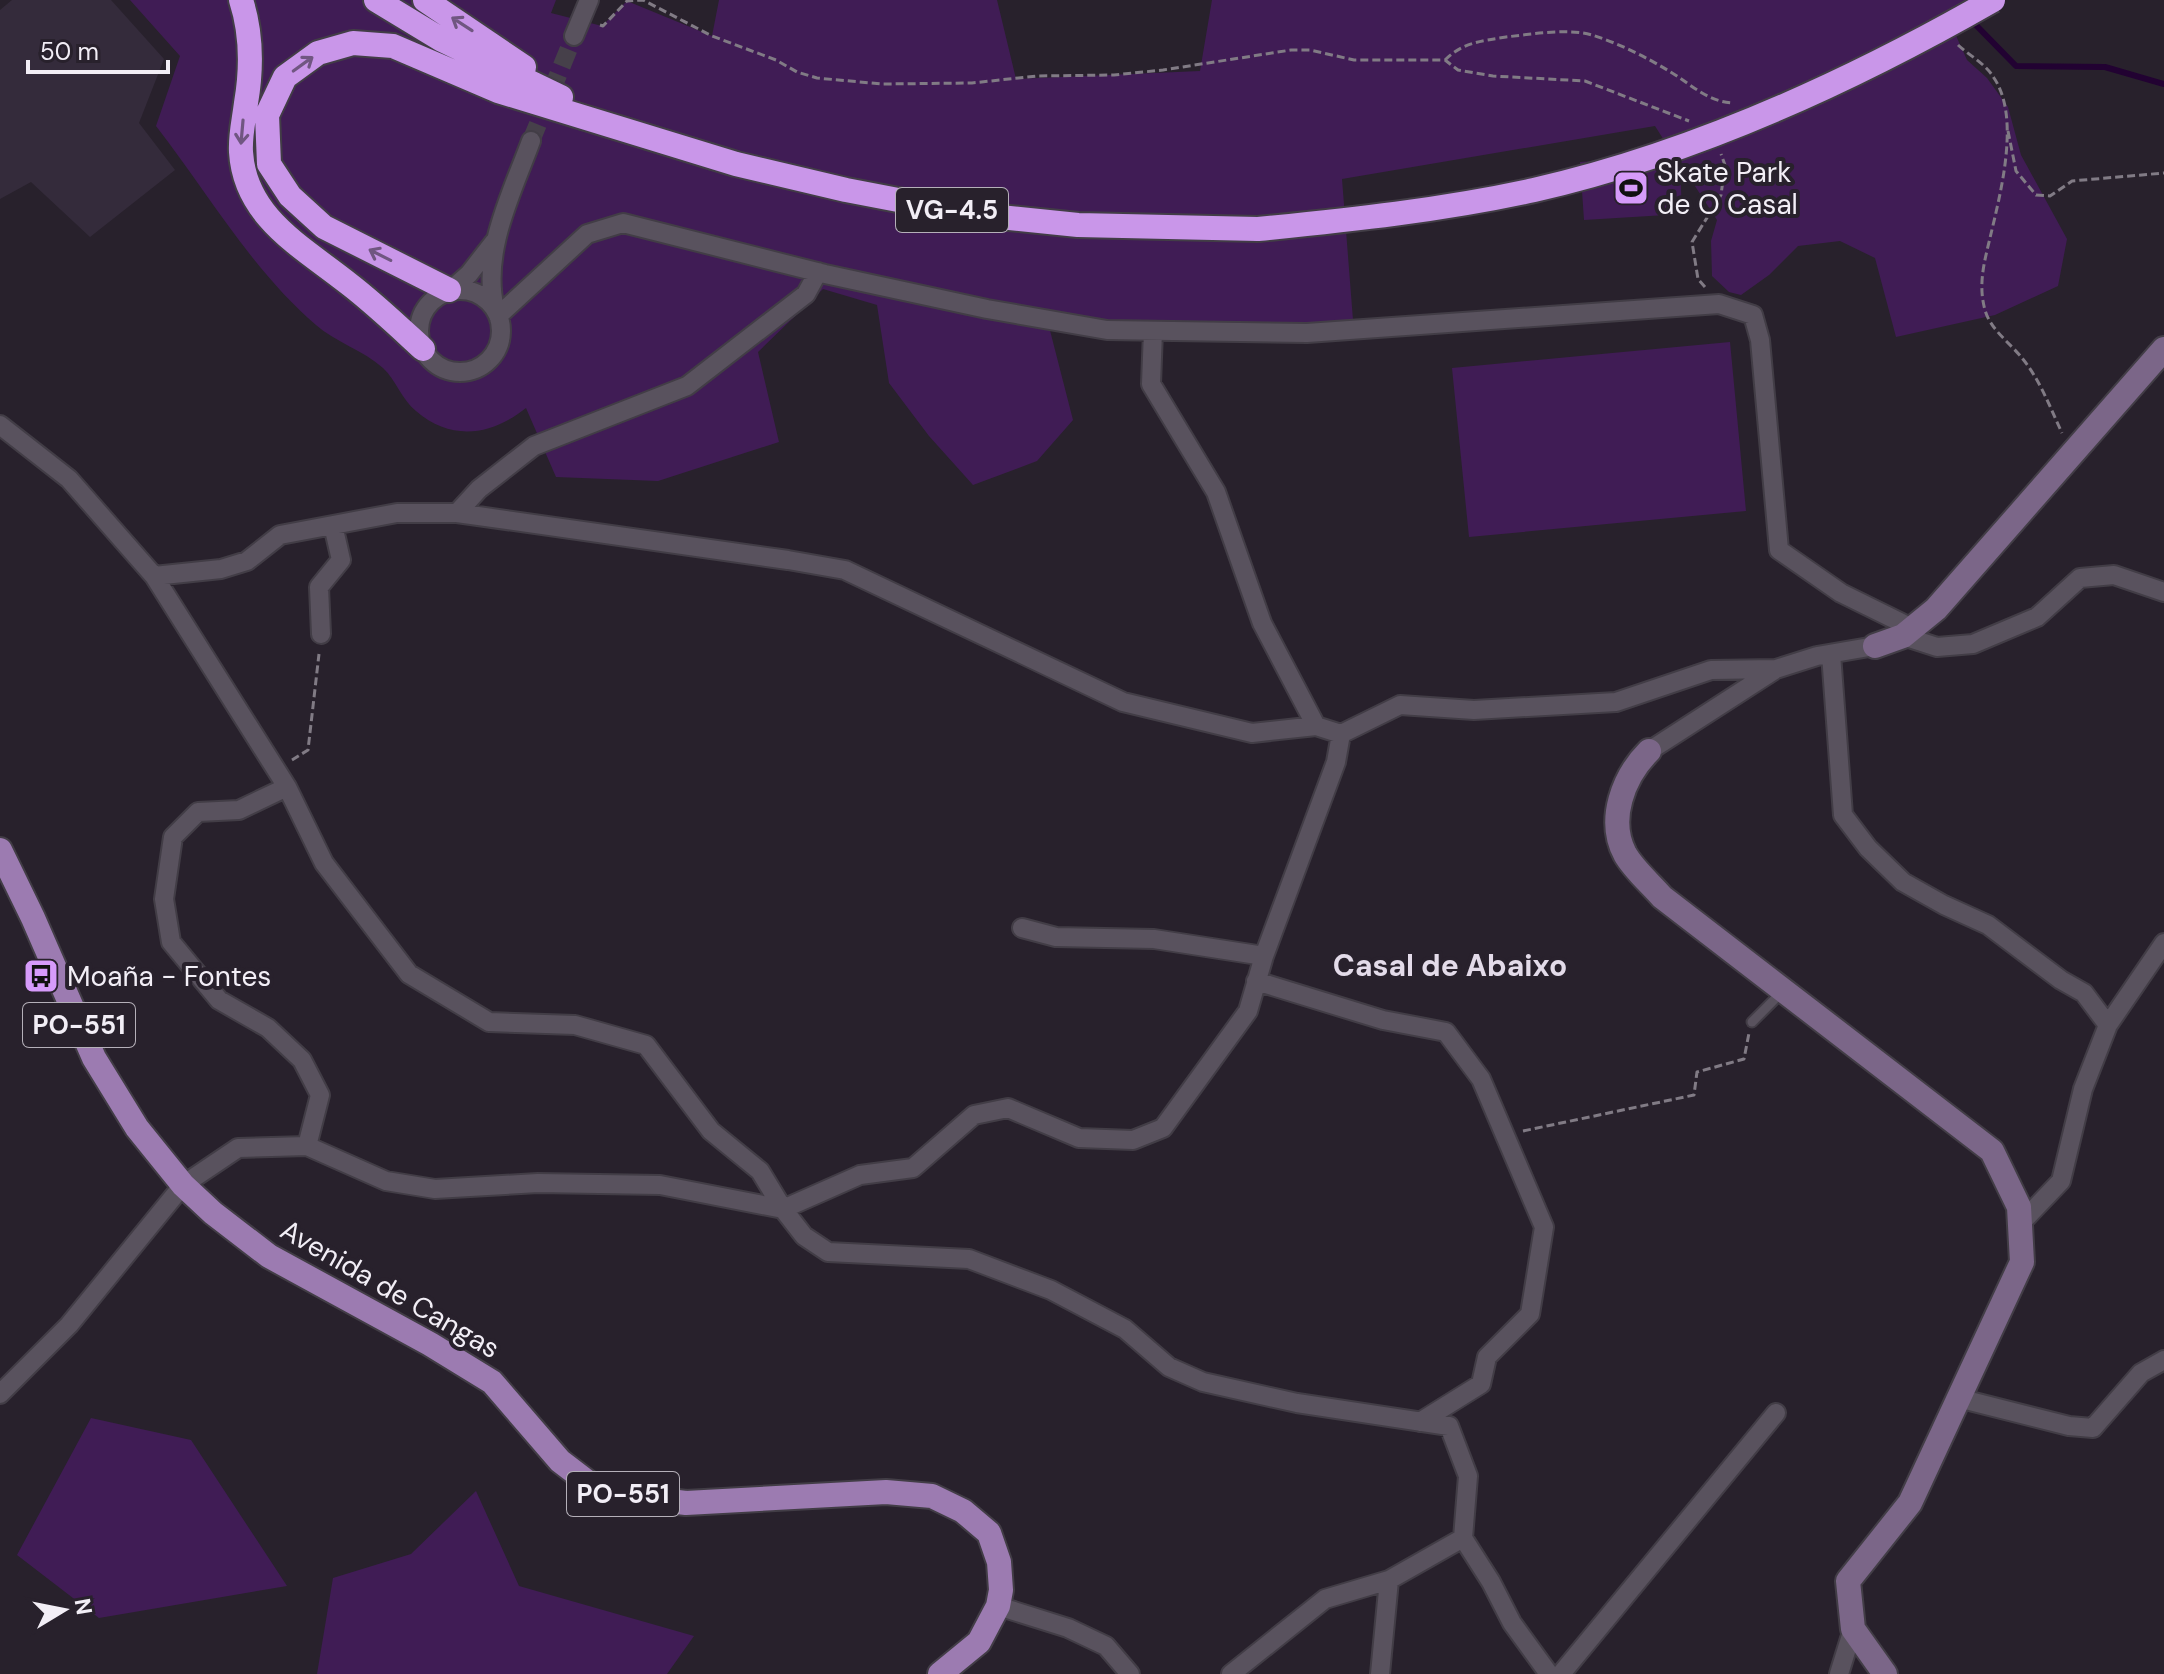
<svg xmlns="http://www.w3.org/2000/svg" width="2164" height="1674" font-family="'DM Sans',sans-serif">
  <rect width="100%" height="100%" fill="#28212c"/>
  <!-- built -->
  <path fill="#342b3b" d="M12 0H111L164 59 139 123 175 170 90 237 31 182 0 199V10Z"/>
  <!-- green -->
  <path fill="#401c55" d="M130 0H556L551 13 602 26 627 1 712 36 719 0H997L1016 79 1200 71 1212 0H1979L1948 18 1967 60 1987 78 2008 107 2021 155 2067 239 2058 286 1995 315 1896 337 1875 258 1840 241 1798 246 1769 275 1741 295 1729 292 1712 276 1711 241 1717 220 1680 163 1682 214 1584 220 1580 162 1674 156 1655 126 1342 179 1353 320 1299 326 1107 322 1045 311 1073 420 1037 461 973 485 929 436 889 383 877 305 823 289 758 352 779 442 658 481 556 477 526 408C492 435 452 442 416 411 402 400 396 380 383 368 363 350 335 342 316 325 251 269 208 193 156 126L180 56Z
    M1730 342 1746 511 1469 537 1452 368Z
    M91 1418 191 1440 287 1586 99 1618 17 1555Z
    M476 1491 519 1586 694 1636 667 1674H317L333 1578 411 1554Z"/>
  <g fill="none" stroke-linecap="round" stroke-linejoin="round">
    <!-- stream -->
    <path stroke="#220232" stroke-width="6" d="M1970 19 2016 66 2105 67 2164 84"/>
    <!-- street-tunnel -->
    <path stroke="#46404a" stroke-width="18" stroke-dasharray="18 9" stroke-linecap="butt" d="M531 141 574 36"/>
    <defs>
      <path id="lane" d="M1752 1022 1781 993"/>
      <path id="street" d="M574 36 589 0
        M452 289 469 274 494 242
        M419 331a41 41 0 1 1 82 0a41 41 0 1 1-82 0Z
        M495 309C481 252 512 193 531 141
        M498 316 587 234 623 223 825 274 987 309 1107 330 1307 333 1719 304 1753 315 1760 340 1779 550 1841 593 1912 628
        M1153 331 1151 384 1216 492 1262 623 1316 726
        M0 425 69 479 154 576 287 787 324 863 409 974 489 1022 575 1025 646 1045 711 1131 760 1171 783 1209 860 1175 913 1168 974 1115 1008 1108 1079 1138 1133 1140 1163 1128 1248 1011 1264 956 1336 762 1341 734
        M457 513 479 489 534 446 687 386 806 294 818 272
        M154 576 221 569 247 561 280 535 397 513H457L788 560 845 570 1123 702 1252 733 1316 726 1341 734 1400 705 1474 710 1616 702 1711 670 1776 669
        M321 634 319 587 341 560 333 525
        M1903 636 1937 647 1973 644 2037 617 2080 578 2114 575 2164 592
        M1831 654 1843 815 1868 848 1903 882 1944 905 1988 925 2061 980 2084 993 2108 1025
        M1649 751 1776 669 1817 656 1875 646
        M287 787 239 810 198 812 173 837 164 899 171 942 219 1000 268 1028 302 1060 320 1095 307 1146
        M1022 928 1056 937 1154 939 1264 956
        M1256 981 1383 1020 1446 1032 1481 1079 1544 1227 1530 1314 1487 1357 1481 1384 1420 1422
        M2020 1224 2061 1181 2083 1089 2108 1025 2164 943
        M0 1394 69 1325 183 1185 238 1148 307 1146 386 1181 435 1189 538 1183 660 1185 783 1209 804 1236 828 1252 969 1259 1051 1290 1125 1329 1169 1367 1203 1382 1297 1403 1449 1426 1468 1476 1463 1538
        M1958 1398 2069 1426 2093 1428 2141 1373 2164 1360
        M998 1606 1068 1628 1106 1646 1130 1674
        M1231 1674 1325 1599 1389 1580 1463 1538 1491 1582 1512 1623 1549 1674
        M1380 1674 1389 1580
        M1561 1674 1776 1413
        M1839 1674 1853 1629"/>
      <path id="secondary" d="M1875 646 1903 636 1936 609 2164 349
        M1649 751C1623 777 1607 820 1625 854 1634 870 1651 884 1662 897L1992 1151 2019 1207 2022 1262 1910 1503 1848 1581 1853 1629 1885 1674"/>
      <path id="primary" d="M0 850 33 918 94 1058 137 1128 183 1185 213 1213 269 1256 430 1344 492 1382 560 1461 594 1487 636 1497 686 1503 886 1492 932 1496 963 1511 989 1533 999 1562 1001 1590 998 1606 979 1642 940 1674"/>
      <path id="highway" d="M241 0C252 34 252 68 246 103 244 120 240 135 241 152 245 218 303 247 349 284 375 304 399 327 423 349
        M376 0 442 40 561 97
        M425 0 524 67
        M449 290 324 227 290 196 269 164 267 115 285 77 318 53 353 43 393 46 498 91 736 164 846 190 971 214 1078 225 1258 229"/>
    </defs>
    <!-- lane casing -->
    <use href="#lane" stroke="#423d46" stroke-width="13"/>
    <!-- street casing -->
    <use href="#street" stroke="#423d46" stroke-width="22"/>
    <!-- secondary casing -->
    <use href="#secondary" stroke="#423d46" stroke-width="28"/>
    <!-- primary casing -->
    <use href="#primary" stroke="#423d46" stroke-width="28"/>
    <!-- highway casing -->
    <use href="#highway" stroke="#423d46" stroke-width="28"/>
    <!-- path -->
    <path stroke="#817b85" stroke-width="3" stroke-dasharray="8 4" stroke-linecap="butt" d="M600 25 603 26 627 1 643 0 712 36 776 60 797 72 817 78 882 84 972 83 1037 76 1114 75 1163 70 1291 50H1310L1354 60H1445L1458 70 1493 76 1585 81 1689 121
      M1958 45C1970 56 1986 64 1994 78 2021 118 2000 195 1990 238 1984 263 1978 285 1985 310 1990 329 2010 343 2022 358 2040 380 2050 407 2062 433
      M1445 60C1463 42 1482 41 1506 37 1532 34 1567 28 1592 35 1618 43 1646 57 1669 71 1691 84 1707 102 1734 103
      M2008 131 2016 171 2036 195 2050 196 2072 181 2164 173
      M1705 287 1698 279 1692 242 1721 195 1725 165 1721 154
      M292 760 308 750 319 654
      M1523 1131 1694 1095 1697 1072 1744 1059 1749 1033"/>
    <!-- lane -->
    <use href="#lane" stroke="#59525e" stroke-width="9"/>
    <!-- street -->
    <use href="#street" stroke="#59525e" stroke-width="18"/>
    <!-- secondary -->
    <use href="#secondary" stroke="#7b6688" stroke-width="24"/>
    <!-- primary -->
    <use href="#primary" stroke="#9c7bb1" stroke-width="24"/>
    <!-- highway -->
    <use href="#highway" stroke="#c996e9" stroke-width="24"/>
    <defs>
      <path id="highway-bridge" d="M1258 229C1350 220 1443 210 1534 190 1696 153 1850 82 1993 0"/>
    </defs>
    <!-- highway-bridge casing -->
    <use href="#highway-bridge" stroke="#423d46" stroke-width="28" stroke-linecap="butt"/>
    <!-- highway-bridge -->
    <use href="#highway-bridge" stroke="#c996e9" stroke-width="24"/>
  </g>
  <!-- one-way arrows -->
  <defs><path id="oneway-shaft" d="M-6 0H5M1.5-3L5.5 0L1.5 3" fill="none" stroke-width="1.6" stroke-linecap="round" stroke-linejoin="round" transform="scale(2)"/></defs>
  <g stroke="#705681">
    <use href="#oneway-shaft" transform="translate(462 24) rotate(-147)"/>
    <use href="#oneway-shaft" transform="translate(303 64) rotate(-36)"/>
    <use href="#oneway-shaft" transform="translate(242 132) rotate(95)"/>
    <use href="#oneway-shaft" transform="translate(380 255) rotate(-153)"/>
  </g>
  <!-- icons -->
  <defs>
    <symbol id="stadium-square" viewBox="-11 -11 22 22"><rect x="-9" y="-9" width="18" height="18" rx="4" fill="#d69bfa" stroke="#28212c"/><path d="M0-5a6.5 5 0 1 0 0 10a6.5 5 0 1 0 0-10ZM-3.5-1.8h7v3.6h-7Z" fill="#111"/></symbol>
    <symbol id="bus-square" viewBox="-11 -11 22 22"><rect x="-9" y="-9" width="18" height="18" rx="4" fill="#d69bfa" stroke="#28212c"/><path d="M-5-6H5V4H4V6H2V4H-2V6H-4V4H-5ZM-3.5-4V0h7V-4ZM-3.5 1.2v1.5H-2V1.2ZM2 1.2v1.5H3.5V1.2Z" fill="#111"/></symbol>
  </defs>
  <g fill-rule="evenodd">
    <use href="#stadium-square" x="1611" y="168" width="40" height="40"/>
    <use href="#bus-square" x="21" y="956" width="40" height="40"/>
  </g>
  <g text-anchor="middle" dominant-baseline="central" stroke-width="8" stroke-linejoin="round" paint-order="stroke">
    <!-- shield labels -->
    <g fill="#28212c" stroke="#b5b0b9" stroke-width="2">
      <rect x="896" y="188" width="112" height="44" rx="6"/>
      <rect x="23" y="1003" width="112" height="44" rx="6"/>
      <rect x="567" y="1472" width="112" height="44" rx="6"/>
    </g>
    <g font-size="26" font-weight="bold" fill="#f2eef6">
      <text x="952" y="210">VG-4.5</text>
      <text x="79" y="1025">PO-551</text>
      <text x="623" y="1494">PO-551</text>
    </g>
    <!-- poi labels -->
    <g font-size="28" fill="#f2eef6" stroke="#28212c" text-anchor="start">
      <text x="1657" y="172">Skate Park<tspan x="1657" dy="32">de O Casal</tspan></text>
      <text x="67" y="976">Moaña - Fontes</text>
    </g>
    <!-- street labels -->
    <g font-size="28" fill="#f2eef6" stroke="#28212c">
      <text transform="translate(390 1289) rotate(30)">Avenida de Cangas</text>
    </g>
    <!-- neighbourhood labels -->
    <g font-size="30" font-weight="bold" fill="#e3dbe9" stroke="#28212c">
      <text x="1450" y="965">Casal de Abaixo</text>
    </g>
  </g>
  <!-- north arrow -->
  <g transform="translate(64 1610) rotate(80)" stroke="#28212c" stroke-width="6" paint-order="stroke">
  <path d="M0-6L14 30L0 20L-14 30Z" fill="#f2eef6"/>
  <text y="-12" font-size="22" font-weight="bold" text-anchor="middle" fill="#f2eef6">N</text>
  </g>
  <!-- scale -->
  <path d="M28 60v12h140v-12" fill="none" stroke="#f2eef6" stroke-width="4"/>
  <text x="40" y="60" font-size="24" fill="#f2eef6" stroke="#28212c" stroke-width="6" paint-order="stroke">50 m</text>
</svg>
